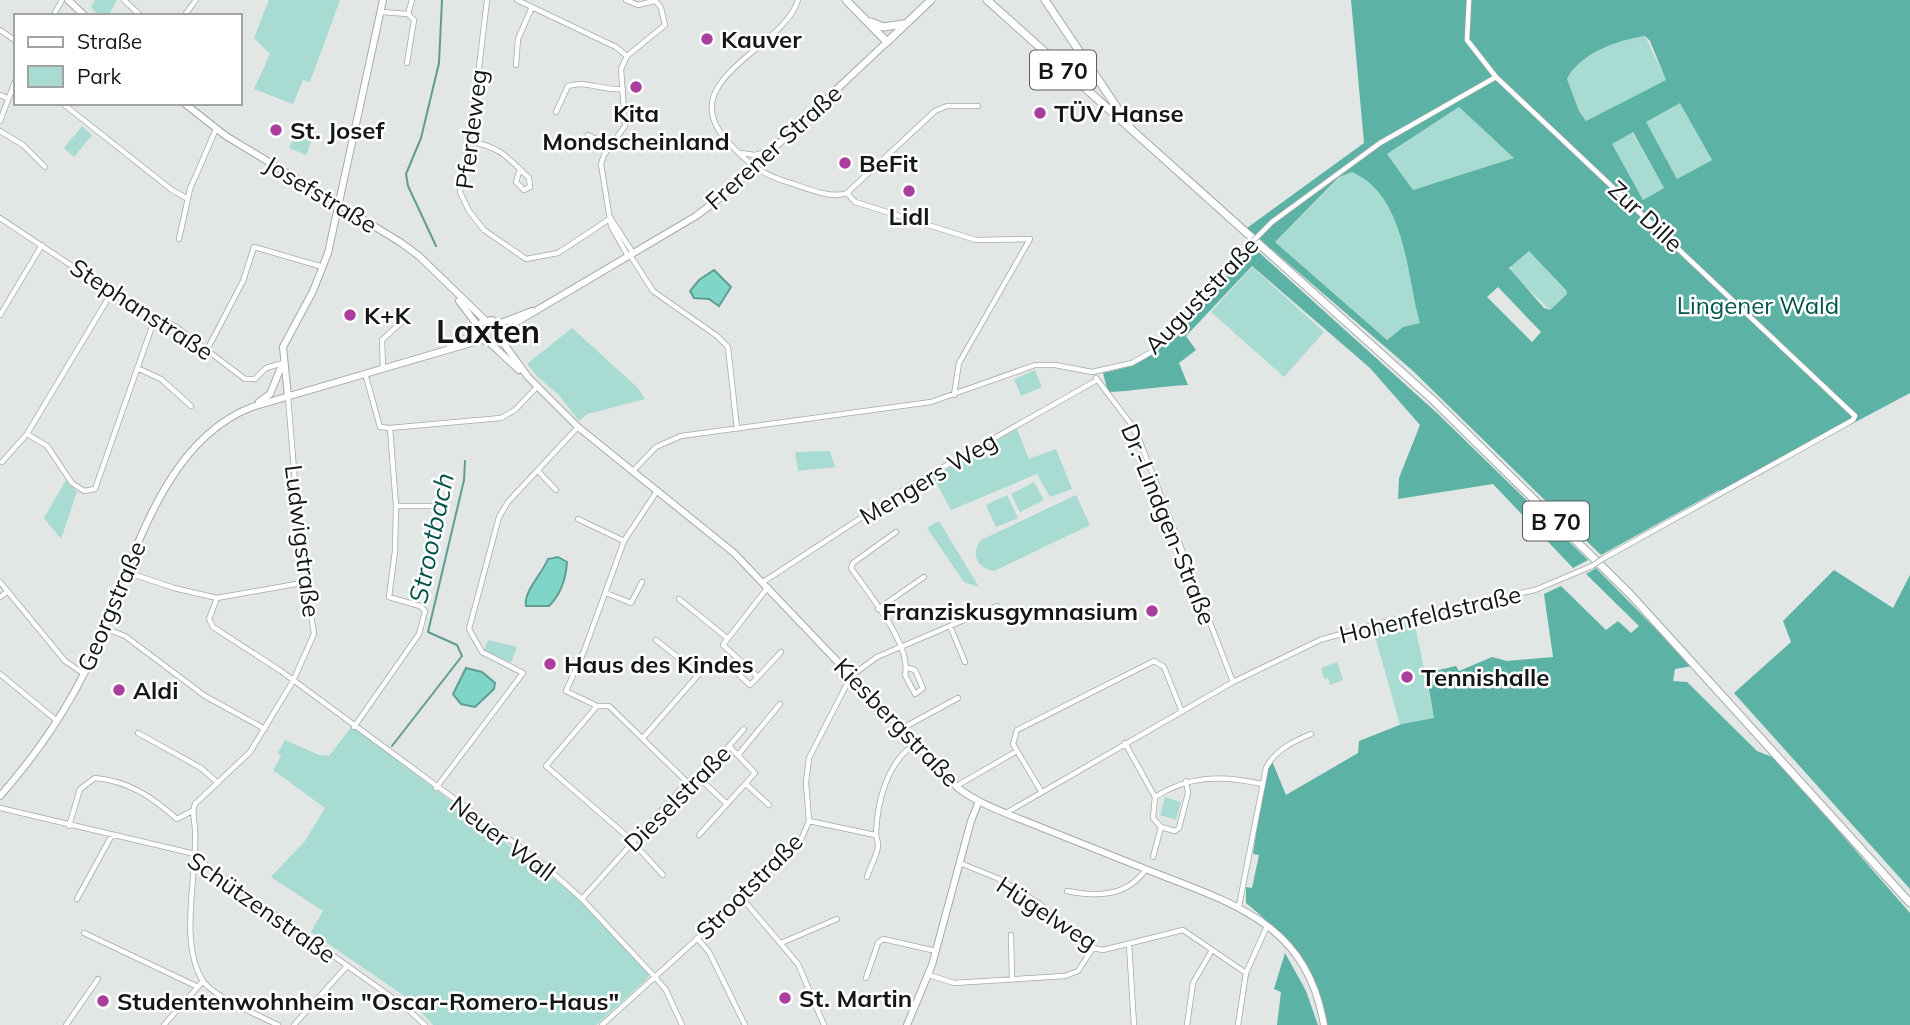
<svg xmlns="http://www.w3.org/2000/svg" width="1910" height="1025" font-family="Mulish,sans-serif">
  <rect width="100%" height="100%" fill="#e2e6e5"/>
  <!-- green -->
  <path fill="#a8dbd1" d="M95 0H117L108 16H99L91 7Z
    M269 0H340L310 82 303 80 293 104 254 89 270 54 254 38Z
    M1645 36 1666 80 1586 121 1579 111 1567 79C1580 53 1618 40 1645 36Z
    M1680 102 1712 160 1677 179 1645 121Z
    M1459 107 1515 158 1413 190 1387 154Z
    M82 126 92 135 74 157 64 148Z
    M298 131 313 136 306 155 289 148Z
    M1632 132 1664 188 1643 200 1611 144Z
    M1352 172C1406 196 1406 274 1421 323L1403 327 1386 340 1275 242 1340 177Z
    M1524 252H1531L1566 288 1567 294 1550 310 1511 273V263Z
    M1252 267 1324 332 1284 377 1211 312Z
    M572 328 638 388 645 399 587 414 579 421 559 395 539 378 527 364Z
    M1035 370 1042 387 1021 396 1014 379Z
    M1017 429 1029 459 1056 449 1072 489 1050 497 1037 474 951 510 933 477Z
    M830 451 835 467 798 471 795 452Z
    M66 480 77 492 61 539 44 518Z
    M1034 482 1044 500 1020 512 1011 494Z
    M1007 495 1018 518 996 527 986 505Z
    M1076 495 1090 525 994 571C977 568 970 554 981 540Z
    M939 521 979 587 964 582 927 528Z
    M1414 620 1434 718 1400 725 1373 629Z
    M488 640 517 647 511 663 484 650Z
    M1337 662 1343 680 1330 685 1328 678 1324 679 1321 668Z
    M352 726 572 893 650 974 647 979 596 1025H433L409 999 311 932 323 911 271 877 305 841 325 808 273 770 281 756 278 753 285 740 319 755 329 756Z
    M1165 797 1181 802 1176 820 1160 815Z"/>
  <!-- forest -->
  <path fill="#5bb2a5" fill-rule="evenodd" d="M1351 0H1910V393L1724 492 1719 490 1601 555 1412 370 1247 228 1364 143ZM1645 36 1650 41 1666 80 1586 121 1579 111 1567 79C1580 53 1618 40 1645 36ZM1680 103 1712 160 1677 179 1646 122ZM1459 107 1514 158 1413 190 1387 154ZM1633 132 1664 188 1643 200 1612 144ZM1352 172C1406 196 1406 274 1420 323L1403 327 1387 340 1275 242 1339 177ZM1529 251 1566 290 1567 294 1550 310 1544 308 1509 268ZM1498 287 1541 332 1532 342 1487 297Z
    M1253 247 1438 414 1588 560 1573 568 1493 484 1398 499 1399 478 1420 425 1370 368 1252 266 1186 336 1196 350 1179 363 1188 385C1161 386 1135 391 1108 392L1103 373 1132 366 1155 353Z
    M1596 568 1692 666 1675 669 1673 681 1687 682 1757 751 1775 758 1910 913V1025H1327C1303 961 1299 947 1246 903V887L1252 888 1259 855 1253 854 1266 769 1272 761 1286 795 1358 753 1359 741 1402 724 1434 718 1426 673 1456 666 1459 671 1492 657 1507 661 1553 657 1544 594 1561 586 1606 630 1618 621 1631 633 1639 626 1586 574Z
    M1834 570 1893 608 1910 575V889L1734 693 1791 642 1783 621Z
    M1285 953 1306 991 1318 1025H1277L1281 992 1274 989Z"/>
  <!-- water -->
  <path fill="#7fd6c8" stroke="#5f9d93" stroke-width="2" d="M714 270 731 287 719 306 709 299 694 298 690 291 699 280Z
    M558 557 567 562C566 578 561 594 549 606H526C523 592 542 574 548 559Z
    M466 668 482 672 495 683 494 689 475 707 461 704 453 694Z"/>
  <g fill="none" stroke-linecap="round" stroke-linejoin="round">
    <!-- stream -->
    <path stroke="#5f9d93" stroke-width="2" d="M436 246 408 186 406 174 421 138 439 63 442 0
      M392 746 462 656 457 645 428 632 464 480 465 461"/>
    <defs>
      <path id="street" d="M124 0 141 16
        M487 0 474 110 460 192 469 211 484 230 526 259 558 253 611 218
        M517 0 616 47 627 56
        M626 0 638 5 654 1
        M798 0C783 50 669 80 729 143 745 160 758 172 781 180 799 185 829 200 847 193L855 202 976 240 1030 239 959 363 954 395
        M1469 0 1467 40 1496 77 1855 416 1853 420 1604 558
        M381 12 408 14 412 0
        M53 16 62 0
        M184 16 196 0
        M0 30 16 41
        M407 63 414 20 408 14
        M516 65 518 39 532 7
        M0 95 7 98
        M62 103 172 190 188 199
        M556 112 568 86C586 80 602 91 623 89
        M0 121 16 79
        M0 131 23 145 45 167
        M588 135 610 146
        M469 141C502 148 506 156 529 178L530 187 524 190 516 182 519 172
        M740 153 755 155 768 151
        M847 193 935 111 947 106H978
        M0 218 138 310 175 326 245 379H255L266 368 283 363
        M611 219 633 253
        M1272 222 1380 143 1496 77
        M179 239 190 189 216 129
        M630 255 653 291 717 336 728 347 737 429
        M628 256 611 226 601 164 604 155 625 126 621 69 627 56 665 25 661 8 655 0
        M0 315 42 245
        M207 350 243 281 254 247 323 267
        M137 368 161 379 191 406
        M383 368 382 340 405 319
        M1096 378 1131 424 1139 439 1233 682
        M390 428 501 418 515 410 537 387
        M27 434 47 446 72 483 84 491 95 489 155 318
        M2 462 27 434 112 292
        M538 471 556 490
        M633 471 656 447 681 436 931 402 1035 365H1055L1092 372 1132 363 1153 351 1237 257
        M657 491 624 541 584 651 566 691 597 706H609L687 782
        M396 506H438L444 510
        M578 519 624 541
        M896 532 853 563 851 568C868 593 912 645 905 675L915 694 923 688 915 670 908 668
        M126 572 174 588 217 598 307 582
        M0 582 65 661 84 674
        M763 582 908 487 1097 380
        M768 587 723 645 758 677 781 652
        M606 593 631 603 642 582
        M0 597 8 591
        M217 598 209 619 213 627 281 671 544 865 582 899 654 976 666 990 682 1025
        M679 599 727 638
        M878 609 924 577
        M950 626 965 662
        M104 628 125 636 205 696 265 729
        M741 662 734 670 750 685 758 677
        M0 674 56 720
        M597 706 546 766 629 838 663 875
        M354 727 419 634 425 611 420 606 389 597 395 551 396 506 390 428 380 427 365 373
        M901 729 958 698
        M138 733 201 768 218 783
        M643 738 699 674 656 640
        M1125 743 1155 797 1153 818 1161 827 1153 857
        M738 755 780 704
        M700 779 727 804
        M746 784 769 805
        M960 784 1017 751
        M436 788 523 673 482 652 469 629 499 517 508 502 578 427
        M1041 791 1013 744 1017 730 1154 661 1164 667 1182 712
        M1155 797C1190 775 1223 775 1262 784
        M0 808 195 854 207 866 404 1006 425 1025
        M1006 813 1233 682 1320 640 1376 624 1535 590 1592 566
        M809 821 875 835
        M69 826 80 789 95 778C129 781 152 797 177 819L192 811
        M1161 827 1175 831 1179 828 1188 793 1186 781
        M699 835 755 773 729 746
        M960 863 997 878 1037 902 1093 948 1103 950 1183 930 1246 973
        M867 877C870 867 878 854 878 845 878 841 876 837 876 834 877 802 887 762 915 744
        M1067 891C1097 897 1127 897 1146 869
        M742 898 798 964 824 1025
        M77 899 112 835
        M582 899 687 782 700 779 744 729
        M1239 906 1266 768C1275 750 1294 741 1311 734
        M84 933 196 986
        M1011 935 1012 979
        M697 938 709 952 745 1025
        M781 943 837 919
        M1129 944 1134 1025
        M929 975 954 983 1065 976 1078 971 1093 948
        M866 978 878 943 883 939 936 951
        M66 1025 98 979
        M164 1025 203 981
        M278 1025C260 1016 214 997 203 981 178 942 198 873 195 830 195 820 191 814 195 804L250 752 293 681 314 634 300 543 288 397
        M294 1025 347 966
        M602 1025 742 898 801 840 809 821 806 783 809 758 851 676 877 657 997 606
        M1187 1025 1193 983 1212 950
        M1238 1025 1246 973 1267 926"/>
      <path id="secondary" d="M68 0 85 16
        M184 103 226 136 400 242 419 256 485 320
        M459 301 478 326
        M498 324 532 311
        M500 334 499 325 492 320 482 322 477 329 481 340 493 342 505 329 696 216 725 194 887 42
        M499 337 528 377 578 427 734 553 958 788C979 804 1005 813 1030 823 1072 840 1115 857 1158 874 1241 906 1307 927 1324 1025
        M491 344 519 370
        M450 346 477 333
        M288 397 283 347 313 291 328 253 383 0
        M259 402 270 394 282 365
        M0 796C36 755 68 709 91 659 130 577 156 444 252 407L481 340
        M907 1025 932 965 971 821 979 801"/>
      <path id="primary" d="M846 0 887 42 931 0
        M987 0 1433 400 1630 594 1910 903
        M1045 0 1130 127
        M871 22 883 27 903 24"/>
    </defs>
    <!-- street casing -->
    <use href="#street" stroke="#a5a9a8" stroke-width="6"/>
    <!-- secondary casing -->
    <use href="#secondary" stroke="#a5a9a8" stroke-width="8"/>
    <!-- primary casing -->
    <use href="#primary" stroke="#a5a9a8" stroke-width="9"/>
    <!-- street -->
    <use href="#street" stroke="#fff" stroke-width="4.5"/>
    <!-- secondary -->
    <use href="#secondary" stroke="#fff" stroke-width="6"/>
    <!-- primary -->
    <use href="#primary" stroke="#fff" stroke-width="7"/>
    <defs>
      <path id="street-bridge" d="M1237 257 1272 222
        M1592 566 1604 558"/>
    </defs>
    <!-- street-bridge casing -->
    <use href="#street-bridge" stroke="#a5a9a8" stroke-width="6" stroke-linecap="butt"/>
    <!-- street-bridge -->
    <use href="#street-bridge" stroke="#fff" stroke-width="4.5"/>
  </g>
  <!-- markers -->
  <g fill="#aa3e9d" stroke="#fff" stroke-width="2.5">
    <circle cx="707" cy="39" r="7"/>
    <circle cx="636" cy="87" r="7"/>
    <circle cx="1040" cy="113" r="7"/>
    <circle cx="276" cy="130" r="7"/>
    <circle cx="845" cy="163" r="7"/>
    <circle cx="909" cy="191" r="7"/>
    <circle cx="350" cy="315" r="7"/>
    <circle cx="1152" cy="611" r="7"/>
    <circle cx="550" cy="664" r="7"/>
    <circle cx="1407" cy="677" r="7"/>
    <circle cx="119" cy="690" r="7"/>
    <circle cx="785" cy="998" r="7"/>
    <circle cx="103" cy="1001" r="7"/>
  </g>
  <g text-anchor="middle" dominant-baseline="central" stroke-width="5" stroke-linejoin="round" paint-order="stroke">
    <!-- shield labels -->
    <g fill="#fff" stroke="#5b5d5d" stroke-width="2">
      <rect x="1030" y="50.5" width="66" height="39" rx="5"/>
      <rect x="1523" y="501.5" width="66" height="39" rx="5"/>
    </g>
    <g font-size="23" font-weight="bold" fill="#151717">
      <text x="1063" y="70">B 70</text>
      <text x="1556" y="521">B 70</text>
    </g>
    <!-- poi labels -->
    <g font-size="24" font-weight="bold" fill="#151717" stroke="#fff" text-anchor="start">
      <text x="721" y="39">Kauver</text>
      <text x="636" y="113" text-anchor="middle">Kita<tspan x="636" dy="28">Mondscheinland</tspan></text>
      <text x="1054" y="113">TÜV Hanse</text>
      <text x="290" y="130">St. Josef</text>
      <text x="859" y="163">BeFit</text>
      <text x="909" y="216" text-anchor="middle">Lidl</text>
      <text x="364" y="315">K+K</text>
      <text x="1138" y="611" text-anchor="end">Franziskusgymnasium</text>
      <text x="564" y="664">Haus des Kindes</text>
      <text x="1421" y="677">Tennishalle</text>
      <text x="133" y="690">Aldi</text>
      <text x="799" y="998">St. Martin</text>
      <text x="117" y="1001">Studentenwohnheim "Oscar-Romero-Haus"</text>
    </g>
    <!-- street labels -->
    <g font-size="24" fill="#151717" stroke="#fff">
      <text transform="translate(471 129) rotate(-83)">Pferdeweg</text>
      <text transform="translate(773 147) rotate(-42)">Frerener Straße</text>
      <text transform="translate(321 194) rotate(31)">Josefstraße</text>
      <text transform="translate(1646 216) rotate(43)">Zur Dille</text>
      <text transform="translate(1201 295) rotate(-46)">Auguststraße</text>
      <text transform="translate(142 309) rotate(33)">Stephanstraße</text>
      <text transform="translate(928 478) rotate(-31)">Mengers Weg</text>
      <text transform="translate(1169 524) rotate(68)">Dr.-Lindgen-Straße</text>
      <text transform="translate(303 541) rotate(83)">Ludwigstraße</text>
      <text transform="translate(111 606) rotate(-67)">Georgstraße</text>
      <text transform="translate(1430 614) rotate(-13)">Hohenfeldstraße</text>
      <text transform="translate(897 722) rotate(46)">Kiesbergstraße</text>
      <text transform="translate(677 798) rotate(-45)">Dieselstraße</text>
      <text transform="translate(503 838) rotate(37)">Neuer Wall</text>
      <text transform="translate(749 886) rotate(-45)">Strootstraße</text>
      <text transform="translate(262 907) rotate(35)">Schützenstraße</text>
      <text transform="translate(1047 913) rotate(33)">Hügelweg</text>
    </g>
    <!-- park labels -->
    <g font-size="24" fill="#03544b" stroke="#fff">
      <text x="1758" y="305">Lingener Wald</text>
    </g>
    <!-- water labels -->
    <g font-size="26" font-style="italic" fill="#07564d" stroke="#fff">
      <text transform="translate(431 538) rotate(-78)">Strootbach</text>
    </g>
    <!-- district labels -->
    <g font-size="32" font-weight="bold" fill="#151717" stroke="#fff">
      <text x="488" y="331">Laxten</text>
    </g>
  </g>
  <!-- legend -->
  <rect x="14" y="14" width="228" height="91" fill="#ffffff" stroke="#a1a2a2" stroke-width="2"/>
  <rect x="28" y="37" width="35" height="10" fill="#ffffff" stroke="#a1a2a2" stroke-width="2"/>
  <text x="77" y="49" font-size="21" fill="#151717">Straße</text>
  <rect x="28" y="66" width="35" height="21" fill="#a8dbd1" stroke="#a1a2a2" stroke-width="2"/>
  <text x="77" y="84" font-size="21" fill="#151717">Park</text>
</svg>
